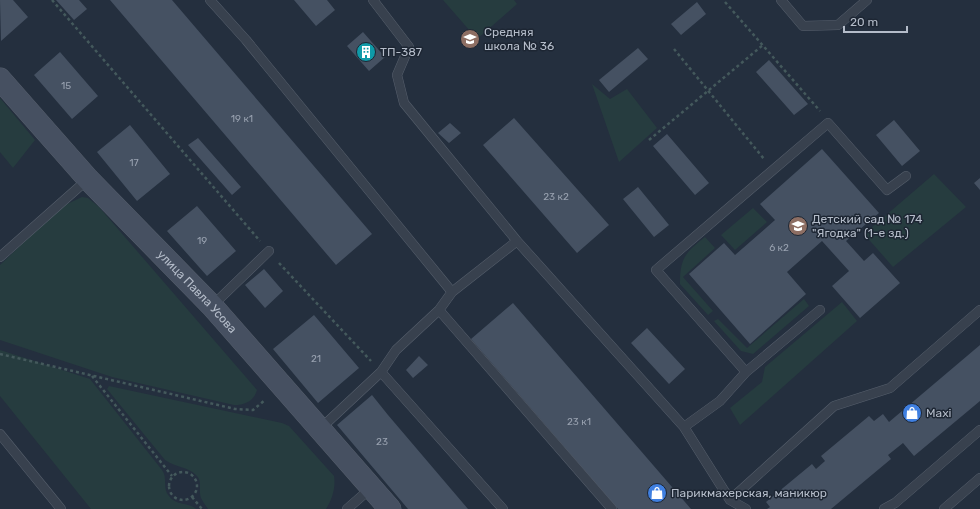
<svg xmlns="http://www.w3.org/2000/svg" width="980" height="509" font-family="Rubik,sans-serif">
  <rect width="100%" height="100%" fill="#242f3e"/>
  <!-- green -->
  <path fill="#263c3f" d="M443 0H514L517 4 477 39Z
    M592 84 610 99 627 89 657 128 619 162Z
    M0 98 35 140 13 168 0 152Z
    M934 174 966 207 893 267 864 234Z
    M82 197 88 198 99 207 257 390C254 401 245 405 234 405L112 377 0 340V265L61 207Z
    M753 208 767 222 735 250 721 235Z
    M705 237 715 248 683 277 713 311 708 315 680 284C680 258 685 253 705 237Z
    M804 299 809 306 753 354 741 351 714 321 718 319 747 348Z
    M842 302 857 321 740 425 730 408 762 382 765 367Z
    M0 350 90 379 162 470C168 478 162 488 169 496 176 506 189 502 196 509H91L0 396Z
    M109 386 282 423 289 426 334 476C336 487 332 500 326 509H208C206 506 203 502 201 498 198 491 203 481 196 475 188 467 175 467 165 460L107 389Z"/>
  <!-- building -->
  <path fill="#455162" d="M0 0H13L28 17 1 41Z
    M56 0H79L87 9 74 20Z
    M110 0H172L372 234 336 265Z
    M294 0H327L335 10 316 26Z
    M697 2 706 14 681 35 671 24Z
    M363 32 385 57 369 71 347 46Z
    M638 48 648 59 609 92 599 80Z
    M60 52 98 96 72 119 34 75Z
    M769 60 808 104 794 115 756 72Z
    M514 118 609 225 577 253 483 145Z
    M894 120 920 151 902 166 876 135Z
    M450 123 461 133 449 143 438 133Z
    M130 125 170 174 137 201 97 152Z
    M667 134 709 183 695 195 653 146Z
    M198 138 241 187 232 195 188 145Z
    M822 149 879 213 846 241 864 261 873 253 900 283 860 318 832 286 849 271 822 241 787 272 806 294 750 344 689 274 724 243 735 255 775 220 760 204Z
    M980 178V190L974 183Z
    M638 187 669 225 654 237 623 199Z
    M197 206 236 251 207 276 167 231Z
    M264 269 283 291 265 308 245 285Z
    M513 303 590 392 691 509H618L471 339Z
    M314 315 359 368 318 403 273 349Z
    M647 328 685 369 669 384 631 343Z
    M980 345V401L914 456 903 443 888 455 891 459 831 509H767L770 507 766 502 812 464 816 469 825 461 821 456 869 416 874 421 883 414 889 422Z
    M419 356 428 365 413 378 406 370Z
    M372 395 388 415 468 509H408L337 425Z"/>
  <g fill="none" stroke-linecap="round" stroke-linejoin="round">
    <defs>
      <path id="lane" d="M210 0 246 40 452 292
        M373 0 409 47 397 75 404 103 517 241 684 427 730 500 746 509
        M781 0 803 26 838 25 867 0
        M0 257 88 179
        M212 306 269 251
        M439 310 612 509
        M381 372 503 509
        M746 372 820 310
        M684 427 720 401 746 372 656 270 828 123 887 190 906 176
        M320 429 381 372 396 350 439 310 452 292 517 241
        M0 434 61 509
        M730 500 834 406 890 388 980 310
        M347 509 371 488
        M884 509 895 503 980 430
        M944 509 980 478"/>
      <g id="secondary">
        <path id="s1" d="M0 79 88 179 212 306 390 509"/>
      </g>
    </defs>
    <!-- lane casing -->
    <use href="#lane" stroke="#565f6c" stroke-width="10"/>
    <!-- secondary casing -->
    <use href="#secondary" stroke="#565f6c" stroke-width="23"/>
    <!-- path -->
    <path stroke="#44595c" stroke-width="2.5" stroke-dasharray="3 3" stroke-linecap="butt" d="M52 0 260 241
      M725 2 820 111
      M674 49 764 159
      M649 140 763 45
      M279 263 371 361
      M0 354 235 409 253 410 265 400
      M92 376 172 476
      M169 486a14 14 0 1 1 28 0a14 14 0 1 1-28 0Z
      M192 497 202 509"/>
    <!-- lane -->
    <use href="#lane" stroke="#38414e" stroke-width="9"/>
    <!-- secondary -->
    <use href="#secondary" stroke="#465061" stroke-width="22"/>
  </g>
  <!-- icons -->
  <defs>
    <symbol id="school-disc" viewBox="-11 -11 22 22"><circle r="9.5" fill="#8d6e63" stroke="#1d2633"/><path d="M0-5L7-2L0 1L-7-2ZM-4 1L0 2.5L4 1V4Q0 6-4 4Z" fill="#fff"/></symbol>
    <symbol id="building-disc" viewBox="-11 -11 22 22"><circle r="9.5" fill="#0f9aa8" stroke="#1d2633"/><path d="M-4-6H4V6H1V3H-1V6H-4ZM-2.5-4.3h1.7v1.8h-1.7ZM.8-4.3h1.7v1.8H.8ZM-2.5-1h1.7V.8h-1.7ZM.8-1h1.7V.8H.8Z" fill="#fff"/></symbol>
    <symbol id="shop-disc" viewBox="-11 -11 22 22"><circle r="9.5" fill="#3f7fe0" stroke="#1d2633"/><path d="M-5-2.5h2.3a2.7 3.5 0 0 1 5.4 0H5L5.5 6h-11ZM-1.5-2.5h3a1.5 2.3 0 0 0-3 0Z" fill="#fff"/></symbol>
  </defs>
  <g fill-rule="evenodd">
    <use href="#school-disc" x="459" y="28" width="22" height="22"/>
    <use href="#building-disc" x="355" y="41" width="22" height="22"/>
    <use href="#school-disc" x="787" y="215" width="22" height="22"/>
    <use href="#shop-disc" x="901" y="402" width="22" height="22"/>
    <use href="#shop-disc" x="646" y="482" width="22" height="22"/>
  </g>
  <g text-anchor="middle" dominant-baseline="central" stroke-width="3" stroke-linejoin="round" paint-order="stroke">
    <!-- number labels -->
    <g font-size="10" fill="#98a1af">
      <text x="66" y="86">15</text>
      <text x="242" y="119">19 к1</text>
      <text x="134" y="163">17</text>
      <text x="556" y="197">23 к2</text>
      <text x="202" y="241">19</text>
      <text x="779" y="248">6 к2</text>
      <text x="316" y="359">21</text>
      <text x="579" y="422">23 к1</text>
      <text x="382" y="442">23</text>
    </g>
    <!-- poi labels -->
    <g font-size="12" fill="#b4bcc9" stroke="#1d2633" text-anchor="start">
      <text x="484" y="32">Средняя<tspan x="484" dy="14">школа № 36</tspan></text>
      <text x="380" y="52">ТП-387</text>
      <text x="812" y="219">Детский сад № 174<tspan x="812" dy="14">"Ягодка" (1-е зд.)</tspan></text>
      <text x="926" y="413">Maxi</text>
      <text x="671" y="493">Парикмахерская, маникюр</text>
    </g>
    <!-- street labels -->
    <g font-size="12" fill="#b4bcc9" stroke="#1d2633">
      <text stroke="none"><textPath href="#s1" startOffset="290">улица Павла Усова</textPath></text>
    </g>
  </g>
  <!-- scale -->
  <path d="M844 26v6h63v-6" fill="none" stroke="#b4bcc9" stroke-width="2"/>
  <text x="850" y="26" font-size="12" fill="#b4bcc9" stroke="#1d2633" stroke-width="3" paint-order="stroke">20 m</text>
</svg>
